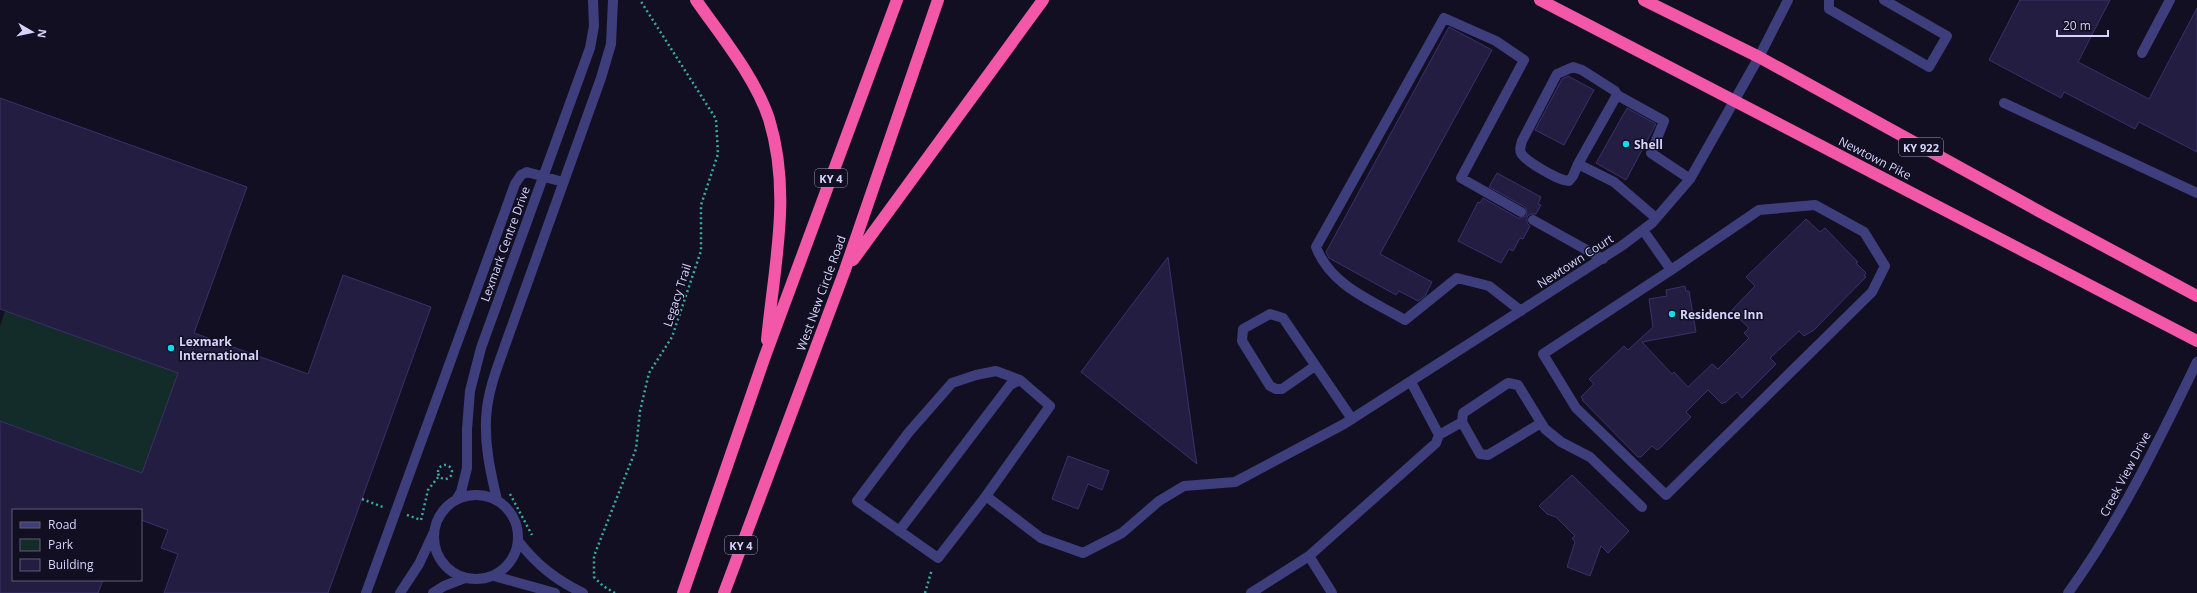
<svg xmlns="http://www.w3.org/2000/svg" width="2197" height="593" font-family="'Open Sans',sans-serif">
  <rect width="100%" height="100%" fill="#120f22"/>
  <!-- green -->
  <path fill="#132b29" d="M5 311 178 373 142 473 0 421V326Z"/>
  <!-- building -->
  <path fill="#231d41" stroke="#3a316c" d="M2020 0H2110L2078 62 2149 99 2197 8V152L2139 122 2135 129 2064 92 2061 98 1989 60Z
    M1449 27 1492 50 1380 254 1432 282 1425 296 1418 301 1399 291 1396 295 1329 258 1326 252Z
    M1568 76 1594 90 1564 145 1535 130 1562 79Z
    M0 98 247 187 194 333 308 374 343 275 431 307 328 593H164L178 554 161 548 168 530 141 520V510H13V580H103L98 593H0V421L142 473 178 373 0 309Z
    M1627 108 1656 124 1626 180 1596 163Z
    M1497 173 1541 197 1538 204 1541 205 1536 214H1530L1527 217V223L1530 226 1523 239 1520 238 1513 251 1509 249 1501 263 1458 241 1478 202 1480 203 1483 198 1518 218H1521L1526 216 1527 212 1525 207 1489 187Z
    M1806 219 1820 232 1825 228 1858 262 1856 263 1866 273 1864 276 1866 277 1814 330 1804 336 1799 331 1770 358 1776 364 1742 398 1737 392 1725 403 1724 402 1722 404 1708 390 1686 412 1691 417 1660 448 1657 450 1652 446 1641 457H1638L1582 400 1583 399 1581 397 1594 384 1589 379 1624 346 1628 350 1653 327 1649 299 1667 296 1666 290 1685 286 1686 291H1689L1696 332 1642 342 1672 374 1674 372 1688 387 1712 364 1718 369 1749 338 1744 333 1749 328 1731 311 1755 286 1746 277Z
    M1168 257 1195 452 1197 464 1081 372Z
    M1068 456 1109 471 1102 490 1088 484 1078 509 1052 499Z
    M1572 475 1629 531 1608 553 1601 546 1590 576 1567 567 1575 542 1572 538 1575 536 1556 517 1547 514 1539 506Z"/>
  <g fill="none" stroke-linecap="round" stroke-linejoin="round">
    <!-- path -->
    <path stroke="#37aca0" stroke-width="2.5" stroke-dasharray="2 3" stroke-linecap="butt" d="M438 472a7 7 0 1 1 14 0a7 7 0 1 1-14 0Z
      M510 494 532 535
      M362 499 383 507
      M407 515 421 520 428 490 439 476
      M615 593 603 586 594 577V556L636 449 640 411 649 373 672 337 701 251V205L718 154 716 119 640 0
      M925 593 932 569"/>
    <!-- minor -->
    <path stroke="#3e3e7d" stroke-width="10" d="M1829 0V9L1929 67 1947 36 1884 0
      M2142 53 2170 0
      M2004 103 2197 193
      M1578 164 1573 176 1569 181C1560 181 1526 162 1521 153 1519 149 1521 145 1522 141L1557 74 1573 67 1582 70 1615 91 1617 95
      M1656 218 1614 182 1578 164 1617 95 1664 121 1651 153 1690 179
      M1533 220 1603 259
      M1643 230 1671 270 1759 210 1815 205 1864 232 1885 266 1872 292 1666 495 1576 408 1543 354 1671 270
      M1521 311 1489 286 1457 278 1405 320C1371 300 1331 286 1316 247L1444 18 1496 41 1524 60 1461 178 1521 212
      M1315 366 1282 389H1276L1270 386 1242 341 1243 329 1270 314 1283 318 1352 419
      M996 371 1020 380 1050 406 986 496 938 558 857 501 909 432 952 383 976 375Z
      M1541 423 1488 455 1480 454 1462 422 1463 413 1508 383 1518 385 1545 429 1561 442 1590 457 1642 507
      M1439 435 1462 422
      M434 537a42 42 0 1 1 84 0a42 42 0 1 1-84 0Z
      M986 496 1041 538 1083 553 1122 533 1159 501 1184 486 1235 482 1344 424 1623 245 1652 223 1690 179 1759 57 1788 0
      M456 500 461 492 467 468V429L470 391 481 348 590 48 594 26 593 0
      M497 500C490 470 483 439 487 408 490 384 500 360 508 337L601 78 611 44 613 0
      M899 531 1010 385 1020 380
      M519 542C537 565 556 580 583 593
      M1309 556 1332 593
      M494 576 555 593
      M366 593 515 184 521 175 527 172 563 182
      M400 593 419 564 433 534
      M433 593 444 586 465 578
      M1251 593 1309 556 1436 443 1439 435 1411 382
      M2068 593C2120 521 2158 442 2197 362"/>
    <!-- highway -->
    <path stroke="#f357a8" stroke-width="12" d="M696 0C721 36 755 77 769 119 792 194 774 265 767 340
      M1540 0 2197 341
      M1644 0 1759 57 2046 215 2197 296
      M853 260 1043 0
      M683 593 765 356 897 0
      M724 593 845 270 938 0"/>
  </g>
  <!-- markers -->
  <g fill="#11ddea" stroke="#120f22" stroke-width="1.5">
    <circle cx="1626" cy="144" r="4"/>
    <circle cx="1672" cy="314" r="4"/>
    <circle cx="171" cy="348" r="4"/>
  </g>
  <g text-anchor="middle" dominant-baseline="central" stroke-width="3" stroke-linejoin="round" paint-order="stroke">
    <!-- shield labels -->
    <g fill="#120f22" stroke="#9b98bb" stroke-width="1">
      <rect x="1899" y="138" width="44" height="18" rx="3"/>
      <rect x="815" y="169" width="32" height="18" rx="3"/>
      <rect x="725" y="536" width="32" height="18" rx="3"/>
    </g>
    <g font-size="11" font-weight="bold" fill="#d6d3fc">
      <text x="1921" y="147">KY 922</text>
      <text x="831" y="178">KY 4</text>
      <text x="741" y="545">KY 4</text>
    </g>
    <!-- poi labels -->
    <g font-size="12" font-weight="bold" fill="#d6d3fc" stroke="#120f22" text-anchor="start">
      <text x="1634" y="144">Shell</text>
      <text x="1680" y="314">Residence Inn</text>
      <text x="179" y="341">Lexmark<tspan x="179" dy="14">International</tspan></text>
    </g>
    <!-- street labels -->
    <g font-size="12" fill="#d6d3fc" stroke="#120f22">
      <text transform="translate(1875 158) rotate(27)">Newtown Pike</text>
      <text transform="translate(505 244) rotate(-70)">Lexmark Centre Drive</text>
      <text transform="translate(1575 261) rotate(-33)">Newtown Court</text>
      <text transform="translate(821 293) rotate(-70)">West New Circle Road</text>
      <text transform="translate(677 295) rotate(-72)">Legacy Trail</text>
      <text transform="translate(2125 474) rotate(-62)">Creek View Drive</text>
    </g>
  </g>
  <!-- legend -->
  <rect x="12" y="509" width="130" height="72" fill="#120f22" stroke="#605d79"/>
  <rect x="20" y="522" width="20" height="6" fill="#3e3e7d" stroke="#605d79"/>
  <text x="48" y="529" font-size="12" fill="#d6d3fc">Road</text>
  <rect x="20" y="539" width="20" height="12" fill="#132b29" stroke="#605d79"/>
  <text x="48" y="549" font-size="12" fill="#d6d3fc">Park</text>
  <rect x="20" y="559" width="20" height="12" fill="#231d41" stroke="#605d79"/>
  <text x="48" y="569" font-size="12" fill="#d6d3fc">Building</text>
  <!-- north arrow -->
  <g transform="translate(32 32) rotate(99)" stroke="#120f22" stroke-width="3" paint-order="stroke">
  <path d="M0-3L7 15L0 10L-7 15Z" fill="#d6d3fc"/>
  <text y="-6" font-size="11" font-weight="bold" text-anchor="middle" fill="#d6d3fc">N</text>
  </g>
  <!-- scale -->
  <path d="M2057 30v6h51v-6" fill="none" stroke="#d6d3fc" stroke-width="2"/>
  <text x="2063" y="30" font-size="12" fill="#d6d3fc" stroke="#120f22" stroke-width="3" paint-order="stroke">20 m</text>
</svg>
